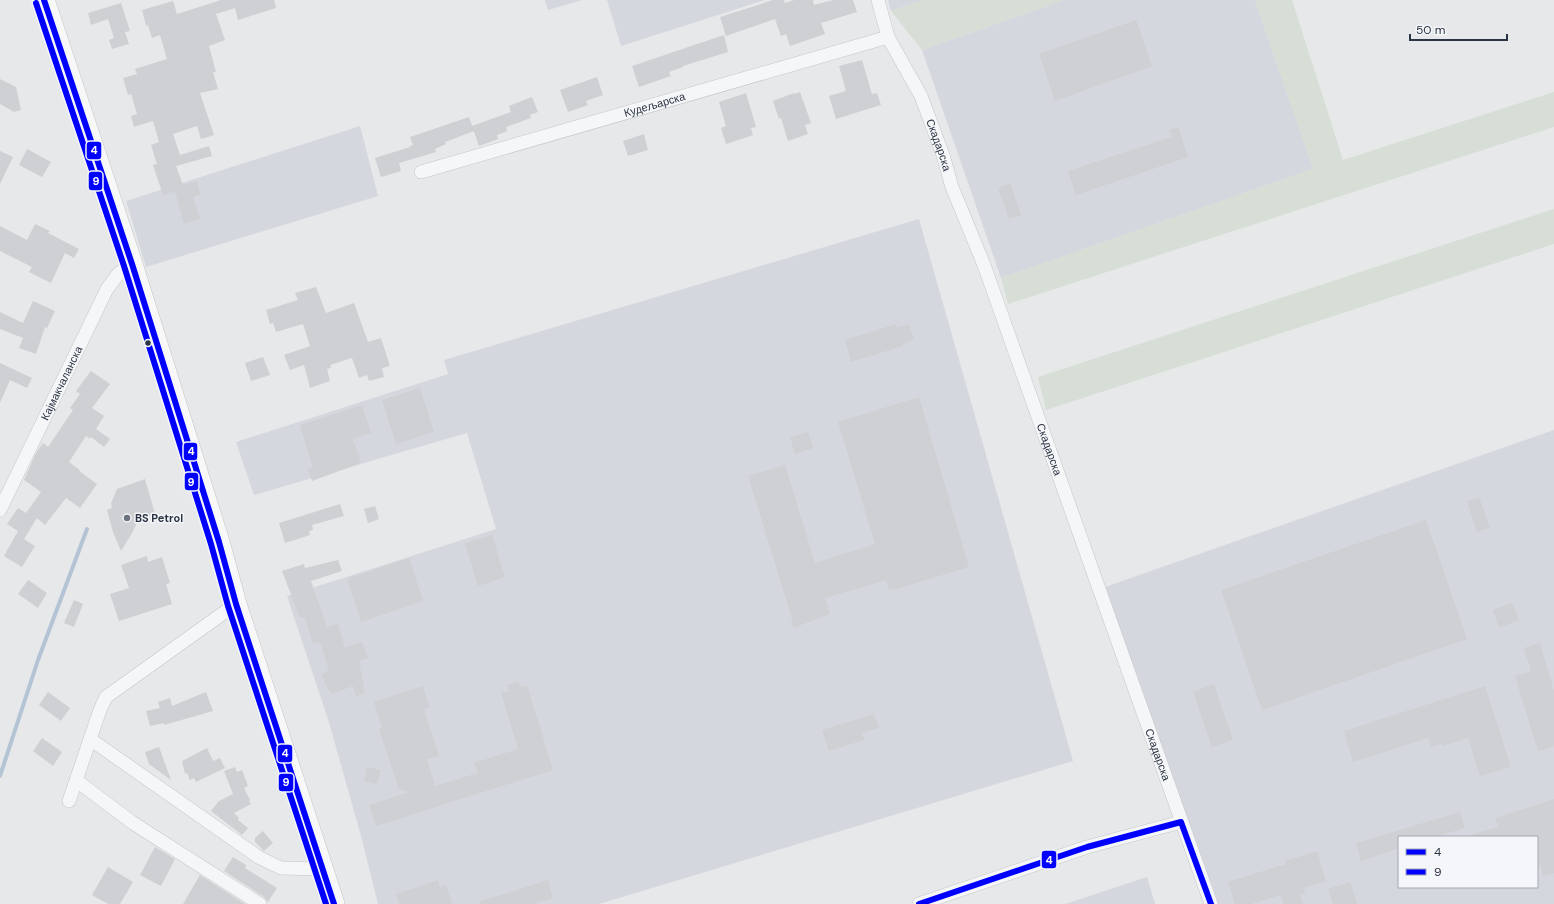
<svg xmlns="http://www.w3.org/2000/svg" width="1554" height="904" font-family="'DM Sans',sans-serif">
  <rect width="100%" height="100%" fill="#e6e8ea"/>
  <!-- built -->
  <path fill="#d4d7dd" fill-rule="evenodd" d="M545 0H582L548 10Z
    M607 0H765L621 46Z
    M888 0H923L891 11Z
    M1064 0H1255L1313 169 1001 278 922 50Z
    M360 126 378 196 146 267 126 201Z
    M919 219 1073 761 599 904H378L361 836 328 719 287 596 496 529 467 433 254 495 236 442 448 374 444 360Z
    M1554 430V904H1216L1105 587ZM1399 837H1537V887H1399Z
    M1147 877 1155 904H1065Z"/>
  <!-- green -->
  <path fill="#d6ded6" d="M923 0H1064L922 50 891 11Z
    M1255 0H1292L1343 160 1554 92V127L1008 304 1001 278 1313 169Z
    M1554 209V244L1046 410 1038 377Z"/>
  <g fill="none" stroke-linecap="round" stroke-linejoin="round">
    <!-- stream -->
    <path stroke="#b4c4d5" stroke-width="4" d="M0 776 38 660 87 529"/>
  </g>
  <!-- building -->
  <path fill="#ced0d3" d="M221 0H274L276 8 238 20 235 8 216 14 225 40 209 46 216 72H213L218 89 200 93 214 135 201 139 197 126 173 134 180 155 209 146 212 156 176 166 183 185 197 181 200 194 193 197 200 219 184 224 175 191 163 195 153 165 157 164 151 145 159 142 153 121 134 127 131 116 137 114 131 94 128 95 123 78 137 74 135 69 167 59 160 35 152 38 148 25 146 26 142 10 173 1 177 14Z
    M773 0H784L785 3 794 0H813L814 5 833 0H853L857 12 821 23 825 34 790 46 786 34 781 36 775 19 726 36 720 17Z
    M121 3 130 31 125 32 129 44 112 49 109 40 114 38 108 19 91 25 88 13Z
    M1136 20 1152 66 1055 101 1039 54Z
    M724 35 728 52 683 66V67L669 72 671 76 639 87 632 66Z
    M862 60 872 94 877 93 881 105 836 119 829 96 846 91 839 66Z
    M597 77 603 95 586 101 588 105 568 112 560 90Z
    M0 79 16 87 21 110 14 112 0 104Z
    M800 92 811 123 805 125 808 134 788 141 781 118 779 119 773 101 794 93V94Z
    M746 93 756 127 751 128 753 135 726 144 721 128 726 126 719 102Z
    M532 97 538 112 530 115 531 118 506 127 507 131 497 135 498 139 479 146 472 126 511 112 509 106Z
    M469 117 474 131 445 142 446 144 435 149 436 152 399 163 401 171 381 177 375 158 410 147V146L413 145 410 137Z
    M1178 127 1188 157 1076 195 1068 171 1171 137 1169 130Z
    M644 134 648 150 628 156 623 141Z
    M27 149 51 162 42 177 19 165Z
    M0 151 13 157 0 184Z
    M1010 183 1021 215 1009 219 998 188Z
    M35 224 50 231 48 233 79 249 74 258 65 253 51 283 29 272 32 267 0 251V226L27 240Z
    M316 287 326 313 354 303 368 342 381 338 390 366 382 368 384 377 369 381 367 375 359 378 352 358 330 365 331 368 327 369 330 381 310 388 304 365 290 370 284 355 310 346 303 324 276 332 273 323 270 324 266 310 298 300 295 293Z
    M33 301 55 311 47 328 45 327 36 354 19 348 23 338 0 329V312L23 323Z
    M896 324 897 328 909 324 914 340 902 344 903 346 851 362 845 340Z
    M263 357 270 375 251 381 245 363Z
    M0 363 32 378 27 388 10 380 0 403Z
    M91 371 110 384 92 408 104 416 96 429 110 439 104 447 91 437 90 439 86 436 69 462 80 470 79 471 97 484 80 508 66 498 45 525 37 518 24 539 35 546 22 567 4 556 18 531 7 524 18 508 26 513 41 492 24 480 36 453 43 443 48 447 73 410 70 408 80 394 76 391Z
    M420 388 434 432 396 444 382 400Z
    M919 397 969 567 889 591 886 580 825 598 830 614 793 628 791 615 748 476 785 465 815 563 875 544 838 422Z
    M362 405 371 433 353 439 361 463 312 481 308 469 313 468 300 425Z
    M808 432 813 448 795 454 790 437Z
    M145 479 155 514 138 521 132 533 121 551 113 532 107 510 112 508 111 503 117 489Z
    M1479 497 1490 528 1477 532 1467 501Z
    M340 504 344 516 312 525 313 530 309 531 310 535 285 543 279 523Z
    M375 506 379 519 368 523 364 509Z
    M1426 520 1467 639 1262 710 1221 590Z
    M492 535 505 577 478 586 465 543Z
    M147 556 148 562 162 557 170 583 166 584 172 604 119 621 110 594 129 588 121 565Z
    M409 558 423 601 361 622 347 579Z
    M338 560 342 571 311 581 327 627 338 624 345 648 362 642 368 658 359 661 365 693 356 696 353 686 332 694 330 690H328L321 674 329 671 320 642 313 644 305 617 300 618 282 571 304 564 305 568Z
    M28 580 47 593 38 608 18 594Z
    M74 600 83 604 74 627 64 623Z
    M1512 603 1519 620 1499 628 1493 610Z
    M1540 643 1554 691V746L1538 751 1515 676 1531 671 1524 648Z
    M518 681 520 687 527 685 553 770 376 826 369 805 410 792 399 789 379 729 382 728 374 702 423 686 429 707 424 709 439 756 427 759 435 786 478 773 474 763 518 749 501 693 509 691 507 685Z
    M1214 684 1233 740 1212 747 1193 692Z
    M1485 686 1511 767 1480 776 1468 738 1443 746 1442 744 1431 747 1428 738 1353 762 1344 731Z
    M48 692 70 708 61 721 39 705Z
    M206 692 213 711 164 725V723L150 726 146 711 160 708 158 702 170 698 172 706Z
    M874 714 879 728 862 733 864 740 829 751 822 730Z
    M42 738 62 752 53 766 33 751Z
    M159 747 171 780 149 764 145 752Z
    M207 748 213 761 220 758 225 768 196 782 194 778 190 780 187 773 185 774 182 761Z
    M235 767 237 772 242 770 248 786 244 788 250 800 249 801 251 804 234 813 239 818 238 820 248 828 242 835 211 811 219 801 233 794 224 771Z
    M367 767 381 770 377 784 364 781Z
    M1554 799V873L1543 876 1537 856V837H1474L1473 834 1498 827 1495 818Z
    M1460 812 1465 828 1435 837H1399V848L1361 861 1356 843Z
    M263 831 273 843 264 851 255 842V838Z
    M155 847 175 859 161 886 140 875Z
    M1317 851 1326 881 1304 888 1305 893 1300 894 1303 904H1284L1281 895 1251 904H1235L1228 882 1286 864 1285 861Z
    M233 857 246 865 245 868 277 888 268 902 264 897 224 871Z
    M108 867 133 882 120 904H108L92 895Z
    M200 875 245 904H183Z
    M438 880 440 887 446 885 452 904H399L396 894Z
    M548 880 553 898 533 904H479V902Z
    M1350 882 1357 904H1333L1328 889Z"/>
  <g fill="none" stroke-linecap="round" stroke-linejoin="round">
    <defs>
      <g id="minor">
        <path id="s1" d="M878 0 888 37 921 96 943 155 952 187 984 265 1211 904"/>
        <path id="s2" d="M421 172 888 37"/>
        <path id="s3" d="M0 510 107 289 119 273 132 264"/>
        <path d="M90 739 260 858 281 868 322 869"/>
        <path d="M77 781 133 823 260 904"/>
        <path d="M69 801 100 710 106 697 236 604"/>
        <path d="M919 904 1087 847 1181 822"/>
      </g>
      <path id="primary" d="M44 0 132 264 219 542 236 604 334 904"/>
    </defs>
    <!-- minor casing -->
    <use href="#minor" stroke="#c4c6c8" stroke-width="14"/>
    <!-- primary casing -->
    <use href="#primary" stroke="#c2c5c8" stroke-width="22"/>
    <!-- minor -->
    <use href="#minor" stroke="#f5f6f7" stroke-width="13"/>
    <!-- primary -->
    <use href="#primary" stroke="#f8f8f8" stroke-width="21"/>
    <defs>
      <path id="bus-1" d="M44 0 132 264 219 542 236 604 334 904
        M1181 822 1211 904
        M919 904 1087 847 1181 822"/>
      <path id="bus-2" d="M36 3 124 266 211 544 228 606 326 904"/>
    </defs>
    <!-- bus-1 casing -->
    <use href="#bus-1" stroke="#f4f6f9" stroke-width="9"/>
    <!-- bus-2 casing -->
    <use href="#bus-2" stroke="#f4f6f9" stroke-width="9"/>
    <!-- bus-1 -->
    <use href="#bus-1" stroke="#00f" stroke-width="6"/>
    <!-- bus-2 -->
    <use href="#bus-2" stroke="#00f" stroke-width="6"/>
  </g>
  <!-- markers -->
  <circle fill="#2b3445" stroke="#f4f6f9" stroke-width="1.5" cx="148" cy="343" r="3.5"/>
  <circle fill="#6c737f" stroke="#f4f6f9" stroke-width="1.5" cx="127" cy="518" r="4"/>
  <g text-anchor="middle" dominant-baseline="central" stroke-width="3" stroke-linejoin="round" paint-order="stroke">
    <!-- street labels -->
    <g font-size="11" fill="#2b3445" stroke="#f4f6f9">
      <text stroke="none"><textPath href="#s2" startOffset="243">Кудељарска</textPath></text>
      <text stroke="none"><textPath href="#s1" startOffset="158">Скадарска</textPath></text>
      <text stroke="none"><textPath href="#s3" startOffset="141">Кајмакчаланска</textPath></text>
      <text stroke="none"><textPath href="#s1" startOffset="482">Скадарска</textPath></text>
      <text stroke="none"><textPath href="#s1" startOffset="806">Скадарска</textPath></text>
    </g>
    <!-- poi labels -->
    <g font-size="11" font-weight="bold" fill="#2b3445" stroke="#f4f6f9" text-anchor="start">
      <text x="135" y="518">BS Petrol</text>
    </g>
  </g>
  <g stroke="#f4f6f9" stroke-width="1.5">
    <rect x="86" y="141" width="16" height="19" rx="4" fill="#00f"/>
    <rect x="88" y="171" width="15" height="20" rx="4" fill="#00f"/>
    <rect x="183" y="442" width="15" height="19" rx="4" fill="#00f"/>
    <rect x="184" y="472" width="15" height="19" rx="4" fill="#00f"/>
    <rect x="277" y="744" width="16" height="19" rx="4" fill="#00f"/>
    <rect x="278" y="773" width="16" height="19" rx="4" fill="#00f"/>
    <rect x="1041" y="850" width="16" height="19" rx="4" fill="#00f"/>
  </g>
  <g font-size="11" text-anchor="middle" font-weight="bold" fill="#fff">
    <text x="94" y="154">4</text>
    <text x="96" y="185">9</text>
    <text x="191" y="455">4</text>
    <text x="191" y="486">9</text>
    <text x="285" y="757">4</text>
    <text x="286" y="786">9</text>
    <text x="1049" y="864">4</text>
  </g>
  <!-- legend -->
  <rect x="1398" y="836" width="140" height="52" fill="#f4f6f9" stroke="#a4a8b1"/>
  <rect x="1406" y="849" width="20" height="6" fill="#0000ff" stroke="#a4a8b1"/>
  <text x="1434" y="856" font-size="12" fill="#2b3445">4</text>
  <rect x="1406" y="869" width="20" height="6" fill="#0000ff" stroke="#a4a8b1"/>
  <text x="1434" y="876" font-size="12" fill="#2b3445">9</text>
  <!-- scale -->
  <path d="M1410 34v6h97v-6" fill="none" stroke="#2b3445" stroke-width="2"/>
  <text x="1416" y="34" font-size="12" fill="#2b3445" stroke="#f4f6f9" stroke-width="3" paint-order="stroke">50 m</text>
</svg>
